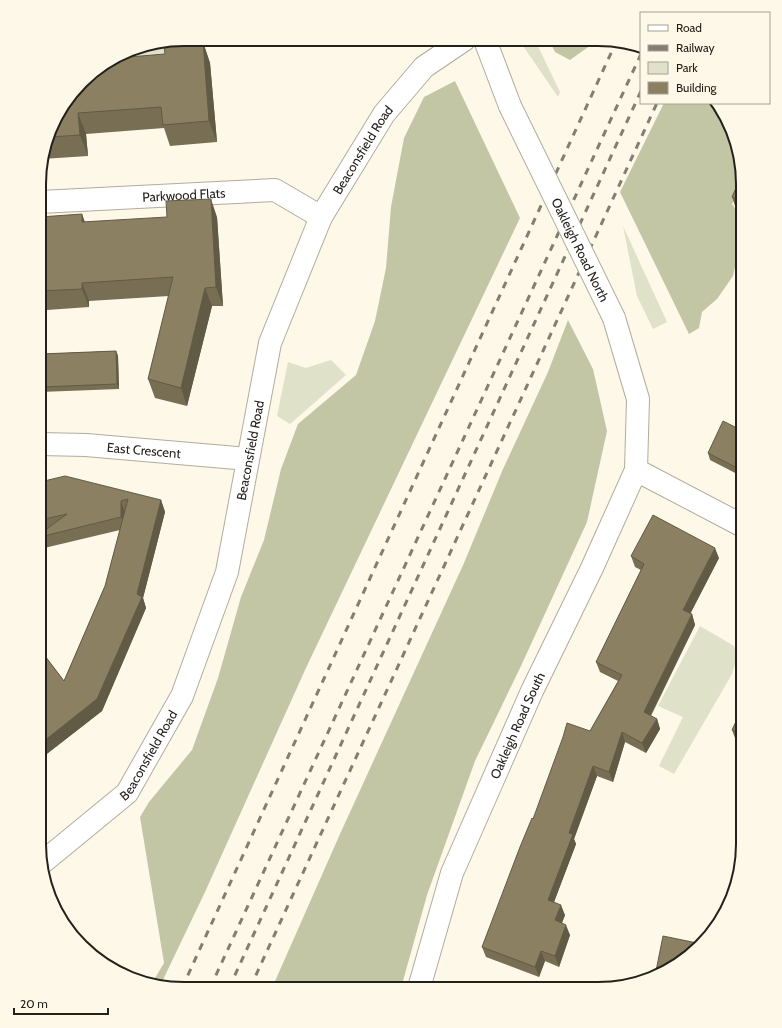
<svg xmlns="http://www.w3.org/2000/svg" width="782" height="1028" font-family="Cabin,sans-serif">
  <rect width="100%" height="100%" fill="#fdf8e7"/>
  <!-- green -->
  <path fill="#dfe1c8" d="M184 39H200V58L117 59 137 47Z
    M519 40H535L560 92 558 97Z
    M623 226 667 322 653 329 637 296Z
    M331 360 346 375 290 424 277 416 288 362 306 368Z
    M700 626 734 646 737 657 732 674 674 774 659 766 683 717 658 706Z"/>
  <!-- forest -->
  <path fill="#c3c6a5" d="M549 40H598L570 60 555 52Z
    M455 81 520 218 305 670 205 892 160 986 152 983 164 963 140 817 149 802 192 750 218 678 241 597 264 540 281 469 298 424 356 375 375 321 386 268 391 207 404 138 424 97Z
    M664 103H714L728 120 743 183 732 204 737 211 742 237 733 276 717 299 702 312 699 328 689 334 620 192Z
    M568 320 593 369 607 431 587 522 521 666 475 761 427 895 401 988H272L340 834 464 563 503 469 548 372Z"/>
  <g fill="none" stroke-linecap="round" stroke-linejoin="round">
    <defs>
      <g id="minor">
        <path id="s1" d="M40 202 275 190 321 217"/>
        <path id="s2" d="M40 444 86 445 248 459"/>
        <path id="s3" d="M43 862 127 793 182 696 227 572 270 343 321 217 384 114 424 67 464 40"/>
      </g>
      <path id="tertiary" d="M636 470 743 526"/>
      <g id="primary">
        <path d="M485 40 510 106"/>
        <path id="s4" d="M419 988 452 873 532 691 592 568 636 470 638 399 614 318"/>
      </g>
    </defs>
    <!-- minor casing -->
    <use href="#minor" stroke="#b2ac9d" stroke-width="24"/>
    <!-- tertiary casing -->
    <use href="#tertiary" stroke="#b2ac9d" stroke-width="24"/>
    <!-- primary casing -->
    <use href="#primary" stroke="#b2ac9d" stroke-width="24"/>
    <!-- minor -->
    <use href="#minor" stroke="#fff" stroke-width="22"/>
    <!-- tertiary -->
    <use href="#tertiary" stroke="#fff" stroke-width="22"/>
    <!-- primary -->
    <use href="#primary" stroke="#fff" stroke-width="22"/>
    <!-- rail -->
    <path stroke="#827e74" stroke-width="3" stroke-dasharray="7 7" stroke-linecap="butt" d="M182 988 617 40
      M210 988 641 54
      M229 988 641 91
      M250 988 657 103"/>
    <defs>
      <g id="primary-bridge">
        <path id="s5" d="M510 106 614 318"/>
      </g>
    </defs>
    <!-- primary-bridge casing -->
    <use href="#primary-bridge" stroke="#b2ac9d" stroke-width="24" stroke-linecap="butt"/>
    <!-- primary-bridge -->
    <use href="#primary-bridge" stroke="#fff" stroke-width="22"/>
  </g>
  <!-- wall -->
  <path fill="#786e54" d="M328 39H347V42Z
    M203 42 210 63 217 142 170 146 164 128 86 134 88 156 42 159 58 112 165 54Z
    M743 184V210L735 206 732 197Z
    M217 217 223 306H212L187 406 155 398 148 379 169 296 89 301V307L47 310 41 291 85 222Z
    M743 259V274L742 272 738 263Z
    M116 351 118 356 119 389 40 392V354Z
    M743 431V477L710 460 708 453Z
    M40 482 161 500 165 512 143 598 146 608 102 711 39 760V648L64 681 105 586 120 530 40 549V534L42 532 40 533Z
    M631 556 719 558 690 614H692L695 625 651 716 657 719 660 729 646 753 625 742 613 782 597 776 574 839 576 844 554 902 565 915 562 923 570 935 559 967 545 961 539 977 486 957 482 947 533 819 590 731 618 681 600 672 596 662 641 570 635 567Z
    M743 707V742L735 738 732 730Z"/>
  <!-- shaded-wall -->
  <path fill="#615a45" d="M203 42 210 63 217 142 209 121Z
    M78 113 86 134 88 156 80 135Z
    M211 199 217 217 223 306 216 287Z
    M82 214 89 233 82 222Z
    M82 283 89 301V307L82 289Z
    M205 288 212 306 187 406 181 388Z
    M116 351 118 356 119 389 117 384Z
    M161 500 165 512 143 598 146 608 102 711 39 760V745L137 594Z
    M121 501 125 513 126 529 121 517Z
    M715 548 719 558 687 620 683 610Z
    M692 614 695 625 647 722 644 712Z
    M657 719 660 729 646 753 642 743Z
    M622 732 625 742 613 782 609 772Z
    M593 766 597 776 574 839 576 844 551 910 548 900 569 833Z
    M561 905 565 915 559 930 555 920Z
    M566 925 570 935 559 967 555 956Z
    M541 951 545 961 539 977 535 967Z"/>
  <!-- building -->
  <path fill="#8b8062" stroke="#615a45" d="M203 42 209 121 163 125 161 107 78 113 80 135 50 137 58 112 89 75 117 58 165 54 164 45Z
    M741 177 743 184V202L732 197Z
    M211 199 216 287 205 288 181 388 148 379 173 277 82 283V289L41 291 40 279V217L82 214V222L167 217 166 201Z
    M743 259V269L738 263Z
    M116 351 117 384 40 387V354Z
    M723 421 743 431V471L708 453Z
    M65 476 161 500 137 594 142 597 97 699 39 745V693L41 692 39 689V648L64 681 105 586 128 499 121 501V517L40 537V534L67 514 40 520V482Z
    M653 515 715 548 683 610 692 614 644 712 657 719 642 743 622 732 609 772 593 766 569 833 573 834 548 900 561 905 555 920 566 925 555 956 541 951 535 967 482 947 520 847 532 818 533 819 563 737 567 723 590 731 622 675 596 662 644 564 631 556Z
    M743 707V735L732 730Z
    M663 936 697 943 662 974 655 976Z"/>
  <g text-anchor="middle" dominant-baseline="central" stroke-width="3" stroke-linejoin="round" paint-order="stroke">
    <!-- street labels -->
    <g font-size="13" fill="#24211c" stroke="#fdf8e7">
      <text stroke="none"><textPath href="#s3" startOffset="800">Beaconsfield Road</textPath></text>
      <text stroke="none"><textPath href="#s1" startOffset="144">Parkwood Flats</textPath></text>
      <text stroke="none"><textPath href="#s5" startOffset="160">Oakleigh Road North</textPath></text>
      <text stroke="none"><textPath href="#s2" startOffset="104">East Crescent</textPath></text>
      <text stroke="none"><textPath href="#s3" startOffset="476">Beaconsfield Road</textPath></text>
      <text stroke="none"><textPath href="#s4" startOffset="281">Oakleigh Road South</textPath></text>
      <text stroke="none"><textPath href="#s3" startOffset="152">Beaconsfield Road</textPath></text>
    </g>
  </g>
  <!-- crop -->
  <path d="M0 0H782V1028H0ZM184 46H598A138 138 0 0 1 736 184V844A138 138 0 0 1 598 982H184A138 138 0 0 1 46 844V184A138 138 0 0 1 184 46Z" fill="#fdf8e7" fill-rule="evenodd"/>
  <path fill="none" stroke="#24211c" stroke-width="2" d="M184 46H598A138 138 0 0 1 736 184V844A138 138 0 0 1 598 982H184A138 138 0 0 1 46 844V184A138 138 0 0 1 184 46Z"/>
  <!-- legend -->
  <rect x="640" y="12" width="130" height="92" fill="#fdf8e7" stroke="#a6a296"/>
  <rect x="648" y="25" width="20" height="6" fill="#ffffff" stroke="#a6a296"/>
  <text x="676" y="32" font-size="12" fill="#24211c">Road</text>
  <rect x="648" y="45" width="20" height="6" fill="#827e74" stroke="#a6a296"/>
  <text x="676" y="52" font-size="12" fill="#24211c">Railway</text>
  <rect x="648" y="62" width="20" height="12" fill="#dfe1c8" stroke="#a6a296"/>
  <text x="676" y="72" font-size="12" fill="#24211c">Park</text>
  <rect x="648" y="82" width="20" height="12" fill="#8b8062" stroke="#a6a296"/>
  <text x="676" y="92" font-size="12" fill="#24211c">Building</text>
  <!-- scale -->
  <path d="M14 1008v6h94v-6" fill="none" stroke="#24211c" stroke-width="2"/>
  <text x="20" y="1008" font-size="12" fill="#24211c" stroke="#fdf8e7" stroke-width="3" paint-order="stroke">20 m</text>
</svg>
